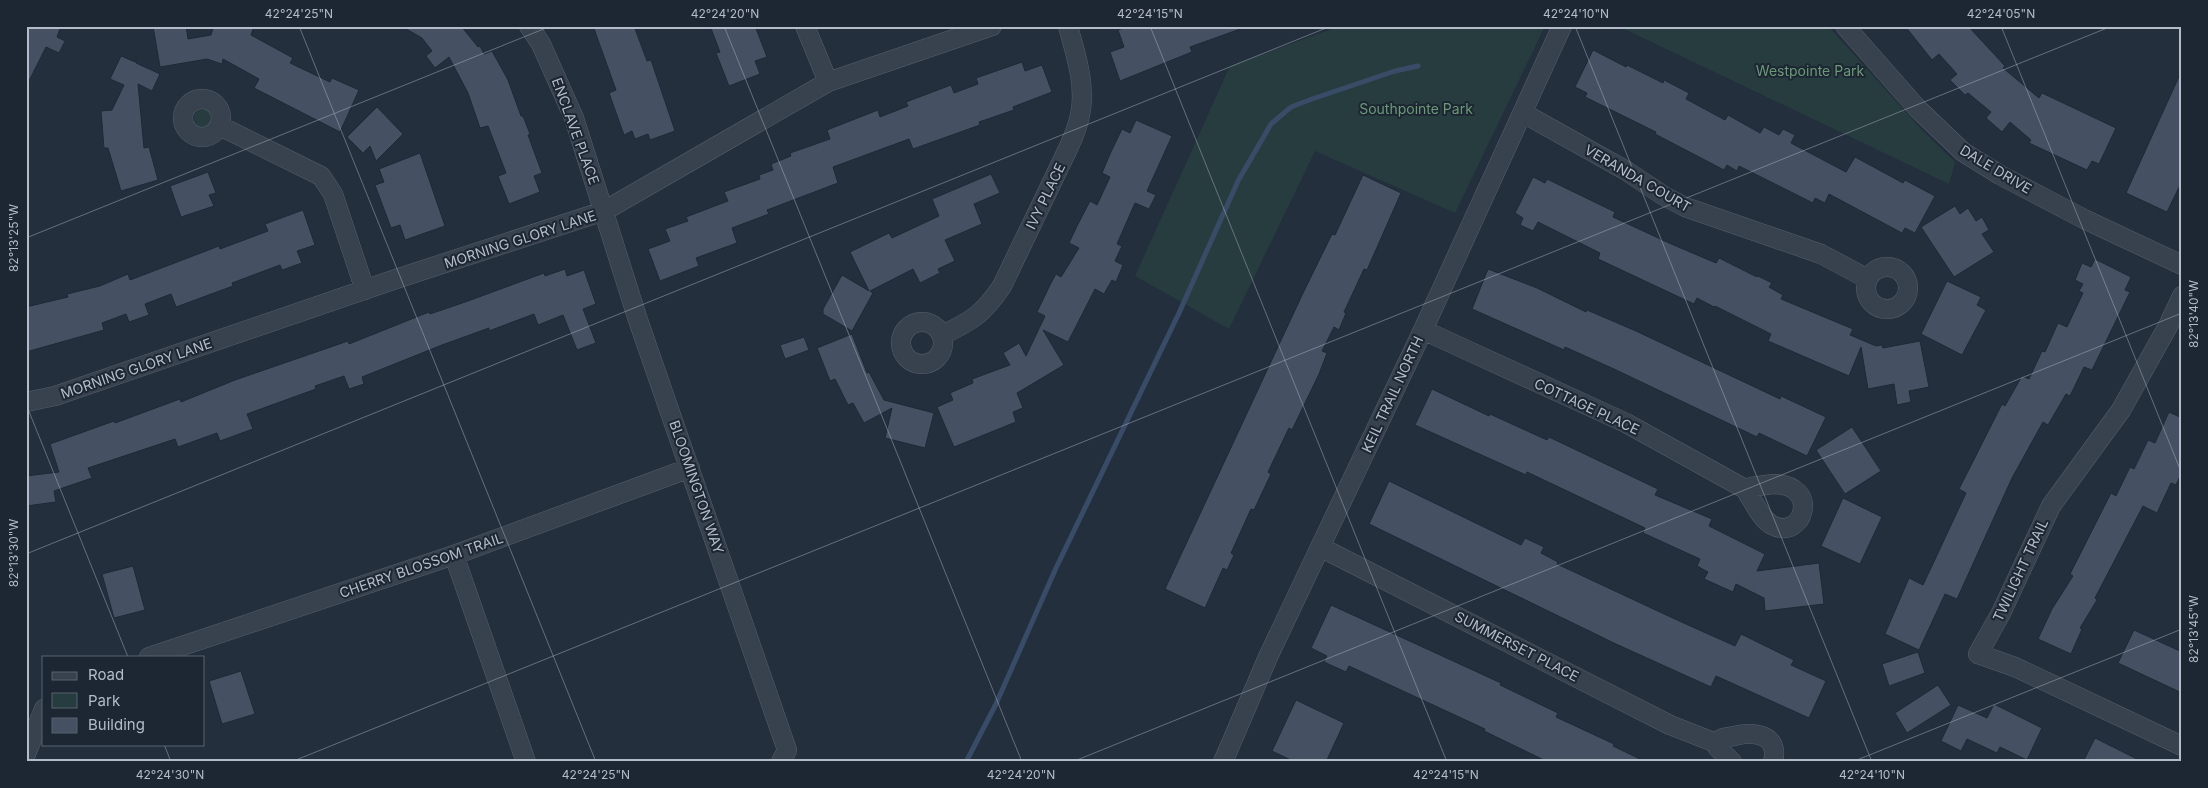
<svg xmlns="http://www.w3.org/2000/svg" width="2208" height="788" font-family="Inter,sans-serif">
  <rect width="100%" height="100%" fill="#242f3e"/>
  <!-- green -->
  <path fill="#263c3f" d="M1340 26H1545L1455 213 1315 151 1229 329 1135 276 1230 66Z
    M1618 26H1828L1922 130 1955 162 1949 184Z
    M194 118a9 9 0 1 1 18 0a9 9 0 1 1-18 0Z"/>
  <g fill="none" stroke-linecap="round" stroke-linejoin="round">
    <!-- stream -->
    <path stroke="#394c67" stroke-width="5" d="M966 762 996 704 1056 568 1179 313 1238 181 1271 124 1291 107 1312 99 1395 71 1418 66"/>
  </g>
  <!-- building -->
  <path fill="#455162" stroke="#1f2835" d="M26 26H61L57 37 65 41 59 53 46 47 26 87Z
    M153 26H186L188 39 211 35 214 26H254L251 35 293 58 290 63 330 82 332 78 359 90 340 132 254 88 259 79 223 59 222 64 207 59 160 67Z
    M401 26H461L478 47 480 46 484 54 492 51 508 80 521 116H523L530 134 528 135 542 173 534 176 540 192 509 204 498 176 506 173 488 126 480 128 468 93 449 57 435 68 426 56 432 51 422 38Z
    M593 26H634L647 61 651 60 675 131 650 140 648 134 635 139 632 131 624 135 609 93 616 90Z
    M710 26H755L767 57 755 61 760 74 729 86 716 53 720 52Z
    M1128 26H1243V28L1190 47 1192 52 1120 81 1110 52 1124 47 1118 30Z
    M1905 26H1968L2005 66 2003 68 2039 98 2042 93 2116 128 2099 164 2092 161 2087 170 2029 143 2031 140 2010 122 2002 132 1986 118 1991 112 1968 93 1965 95 1950 80 1957 74 1939 54 1932 60Z
    M1593 50 1626 67 1627 65 1663 83 1664 80 1689 93 1686 99 1725 120 1728 115 1760 133 1764 127 1779 135 1783 129 1795 135 1791 143 1846 172 1855 157 1903 183 1905 180 1935 196 1915 233 1905 228 1902 233 1829 194 1825 203 1815 198 1813 203 1739 166 1737 171 1727 165 1724 170 1655 134 1656 132 1585 97 1587 93 1575 87Z
    M121 56 135 62 136 59V63L160 74 152 91 138 84 144 148 149 147 158 180 121 191 108 148H104L101 111 112 110 124 85 110 79Z
    M1022 62 1025 71 1042 65 1052 92 1013 107 1014 110 979 122 980 125 913 149 909 139 833 167 838 183 767 210 769 214 732 228 737 243 696 258 699 266 660 281 648 249 670 241 665 229 688 221 686 217 728 201 724 192 760 179 759 175 773 170 771 164 791 156 790 153 830 139 827 130 878 110 880 117 908 106 906 102 951 85 954 93 978 84 976 78Z
    M2182 70V181L2167 212 2126 193Z
    M377 107 403 134 376 161 370 146 363 153 347 137Z
    M1136 120 1172 136 1147 191 1156 195 1149 209 1135 203 1117 244 1122 246 1115 261 1123 265 1116 282 1112 280 1104 294 1095 289 1068 342 1043 330 1064 365 1017 393 1023 408 1013 412 1016 422 954 447 937 407 953 400 950 393 973 383 972 379 1010 365 1003 353 1019 343 1026 356 1045 316 1037 312 1051 283 1056 274 1061 277 1079 248 1069 243 1077 226 1090 201 1097 205 1110 177 1102 173 1110 154 1122 129 1130 133Z
    M420 153 445 226 405 240 400 225 391 228 375 185 384 182 379 169Z
    M208 172 216 193 209 195 214 206 181 217 170 186Z
    M991 174 1000 193 974 204 982 224 945 240 955 261 938 269 940 273 920 283 913 269 870 291 873 293 852 331 823 314V309L842 275 869 291 850 252 889 233 892 238 939 216 932 199Z
    M1363 175 1401 193 1367 270 1364 269 1344 312 1346 313 1339 330 1334 327 1322 351 1327 353 1319 374 1292 430 1289 428 1268 472 1271 474 1254 510 1251 509 1231 553 1234 555 1227 570 1223 568 1205 608 1165 589 1303 293 1332 234 1335 235Z
    M1533 177 1545 183 1547 179 1615 212 1613 217 1669 243 1716 263 1719 258 1757 277 1758 276 1772 283 1769 287 1783 295 1781 299 1853 329 1850 335 1876 346 1882 345 1883 348 1920 341 1929 387 1909 391 1911 402 1897 405 1894 384 1868 389 1861 347 1849 376 1768 341 1771 334 1715 306 1714 307 1697 298 1694 304 1598 259 1600 253 1538 222 1533 231 1520 225 1523 218 1515 213Z
    M1955 206 1960 214 1968 208 1976 221 1982 217 1989 230 1982 234 1994 252 1954 277 1921 227Z
    M303 210 315 245 297 251 302 263 282 270 280 265 232 283 233 286 176 307 171 294 145 304 149 315 129 322 126 314 102 323 104 330 26 352V307L68 297 67 294 100 286 128 274 130 280 219 246 220 249 268 231 265 224Z
    M2095 259 2131 277 2125 290 2130 292 2092 370 2084 367 2070 396 2066 394 2048 425 2043 422 2012 478 1957 599 1945 594 1919 650 1885 634 1909 578 1923 585 1966 493 1959 489 2002 404 2005 406 2022 376 2029 379 2042 351 2045 352 2058 323 2067 327 2083 293 2079 291 2083 284 2075 280 2082 263 2091 267Z
    M565 269 567 276 584 270 596 304 583 309 596 343 577 350 563 315 538 325 534 314 489 331V328L442 345 362 377 364 384 349 389 344 376 315 386 316 389 247 414 253 429 220 441 217 433 178 447 175 439 88 468 92 478 54 491 56 502 26 506V476L59 472 50 444 114 421 115 423 180 399 181 402 235 380 348 341 349 344 429 312 430 314 468 301 544 273 545 276Z
    M1488 269 1537 288 1586 312 1587 310 1636 331 1780 399 1781 396 1826 417 1807 456 1759 433 1757 437 1614 369 1565 347 1564 350 1472 309Z
    M1947 281 1981 297 1977 305 1986 310 1962 355 1921 334Z
    M852 334 867 373 869 372 884 400 934 413 925 448 885 438 892 408 864 423 853 403 848 405 835 379 830 381 817 348Z
    M804 337 809 350 785 359 780 345Z
    M1432 389 1489 416 1490 414 1547 440 1549 437 1658 489 1655 495 1712 519 1709 526 1765 554 1757 571 1819 563 1824 604 1765 611 1764 598 1736 584 1733 592 1704 579 1708 572 1697 566 1700 559 1643 533 1645 528 1527 472 1526 475 1415 425Z
    M2169 412 2182 418V472L2176 485 2171 483 2157 513 2143 506 2095 598 2097 600 2080 628 2082 629 2071 654 2038 639 2052 609 2073 576 2070 574 2111 493 2116 496 2130 467 2134 469 2148 440 2155 443Z
    M1852 427 1881 471 1845 494 1816 450Z
    M1389 481 1521 545 1525 538 1544 547 1541 553 1558 562 1557 564 1677 620 1735 646 1741 634 1794 660 1791 665 1826 681 1809 718 1716 676 1711 687 1616 644 1369 524Z
    M1843 498 1882 517 1860 564 1821 546Z
    M133 566 145 610 114 618 102 574Z
    M1331 605 1501 683 1500 685 1558 713 1556 717 1614 744 1613 746 1646 762H1548L1484 731 1485 729 1349 666 1346 672 1324 662 1327 656 1311 648Z
    M2134 630 2182 652V693L2118 663Z
    M1918 652 1925 673 1889 686 1882 664Z
    M241 671 255 714 222 724 209 681Z
    M1938 685 1951 705 1907 733 1895 713Z
    M1296 700 1344 723 1326 762H1295L1272 751Z
    M1994 704 2042 728 2027 760 2000 747 1997 753 1967 739 1961 751 1941 741 1958 705 1987 718Z
    M2095 738 2143 762H2083Z"/>
  <g fill="none" stroke-linecap="round" stroke-linejoin="round">
    <defs>
      <path id="minor" d="M529 26 541 44 574 118 638 320 787 750 781 762
        M805 26 828 82
        M1845 26 1917 108 1963 152 2000 175 2084 219 2182 265
        M183 118a19 19 0 1 1 38 0a19 19 0 1 1-38 0Z
        M1523 113 1625 170 1664 196 1685 207 1821 254 1868 279
        M220 126 321 176 333 194 365 290
        M1866 288a21 21 0 1 1 42 0a21 21 0 1 1-42 0Z
        M2182 296 2168 326 2121 410 2051 506 2001 613 1978 654 2015 667 2182 746
        M901 343a21 21 0 1 1 42 0a21 21 0 1 1-42 0Z
        M1423 330 1626 423 1747 490
        M942 335C972 321 983 314 1002 286 1019 251 1036 215 1053 180 1063 158 1078 133 1081 109 1085 81 1075 53 1068 26
        M26 402 55 396 396 279 604 211 828 82 992 26
        M1773 484C1822 484 1803 542 1772 525 1761 519 1755 504 1748 494L1747 490 1751 487Z
        M1320 547 1670 725 1716 743
        M454 555 526 762
        M149 657 454 555 690 468
        M26 754 44 709
        M1223 762 1268 657 1423 330 1562 26
        M1732 762 1717 747 1716 743C1721 737 1727 737 1734 736 1754 731 1780 734 1773 762"/>
    </defs>
    <!-- minor casing -->
    <use href="#minor" stroke="#565f6c" stroke-width="20"/>
    <!-- minor -->
    <use href="#minor" stroke="#38414e" stroke-width="19"/>
  </g>
  <!-- ticks -->
  <path fill="none" stroke="#b4bcc9" stroke-width="1" stroke-opacity="0.45" d="M299 26 596 762M724 26 1022 762M1150 26 1447 762M1575 26 1872 762M2001 26 2182 474M26 238 551 26M26 404 128 657M26 554 1331 26M164 744 171 762M291 762 2112 26M1072 762 2182 313M1852 762 2182 629"/>
  <g text-anchor="middle" dominant-baseline="central" stroke-width="4" stroke-linejoin="round" paint-order="stroke">
    <!-- park labels -->
    <g font-size="14" fill="#6b9a76" stroke="#1d2633">
      <text x="1810" y="70">Westpointe Park</text>
      <text x="1416" y="108">Southpointe Park</text>
    </g>
    <!-- street labels -->
    <g font-size="14" fill="#b4bcc9" stroke="#1d2633">
      <text transform="translate(576 131) rotate(70)">ENCLAVE PLACE</text>
      <text transform="translate(1996 169) rotate(31)">DALE DRIVE</text>
      <text transform="translate(1638 178) rotate(30)">VERANDA COURT</text>
      <text transform="translate(1045 196) rotate(-64)">IVY PLACE</text>
      <text transform="translate(520 239) rotate(-18)">MORNING GLORY LANE</text>
      <text transform="translate(136 368) rotate(-19)">MORNING GLORY LANE</text>
      <text transform="translate(1392 394) rotate(-65)">KEIL TRAIL NORTH</text>
      <text transform="translate(1587 406) rotate(25)">COTTAGE PLACE</text>
      <text transform="translate(697 487) rotate(71)">BLOOMINGTON WAY</text>
      <text transform="translate(421 565) rotate(-19)">CHERRY BLOSSOM TRAIL</text>
      <text transform="translate(2020 570) rotate(-65)">TWILIGHT TRAIL</text>
      <text transform="translate(1517 646) rotate(27)">SUMMERSET PLACE</text>
    </g>
  </g>
  <!-- border -->
  <rect width="2208" height="788" fill="none" stroke="#1d2633" stroke-width="55"/>
  <!-- legend -->
  <rect x="42" y="656" width="162" height="90" fill="#1d2633" stroke="#59626f"/>
  <rect x="52" y="672" width="25" height="8" fill="#38414e" stroke="#59626f"/>
  <text x="88" y="680" font-size="15" fill="#b4bcc9">Road</text>
  <rect x="52" y="693" width="25" height="15" fill="#263c3f" stroke="#59626f"/>
  <text x="88" y="706" font-size="15" fill="#b4bcc9">Park</text>
  <rect x="52" y="718" width="25" height="15" fill="#455162" stroke="#59626f"/>
  <text x="88" y="730" font-size="15" fill="#b4bcc9">Building</text>
  <rect x="28" y="28" width="2152" height="732" fill="none" stroke="#b4bcc9" stroke-width="2"/>
  <g font-size="12" text-anchor="middle" fill="#b4bcc9">
    <text x="299" y="18">42°24'25"N</text>
    <text x="725" y="18">42°24'20"N</text>
    <text x="1150" y="18">42°24'15"N</text>
    <text x="1576" y="18">42°24'10"N</text>
    <text x="2001" y="18">42°24'05"N</text>
    <text transform="translate(14 238) rotate(-90)" y="4">82°13'25"W</text>
    <text transform="translate(2194 314) rotate(-90)" y="4">82°13'40"W</text>
    <text transform="translate(14 553) rotate(-90)" y="4">82°13'30"W</text>
    <text transform="translate(2194 629) rotate(-90)" y="4">82°13'45"W</text>
    <text x="170" y="779">42°24'30"N</text>
    <text x="596" y="779">42°24'25"N</text>
    <text x="1021" y="779">42°24'20"N</text>
    <text x="1446" y="779">42°24'15"N</text>
    <text x="1872" y="779">42°24'10"N</text>
  </g>
</svg>
